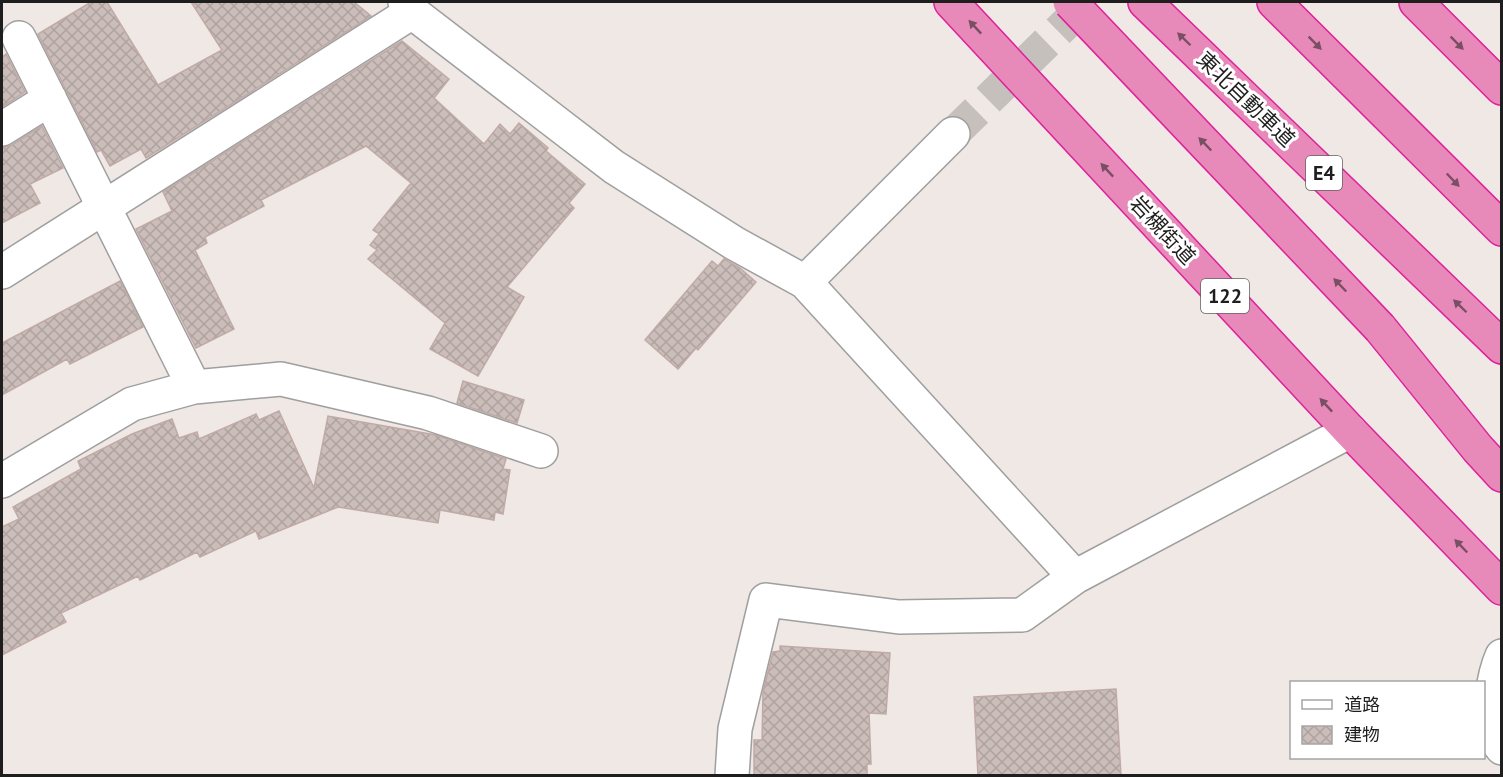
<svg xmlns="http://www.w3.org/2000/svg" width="1503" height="777" font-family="'PT Sans','Noto Sans JP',sans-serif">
  <defs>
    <pattern id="building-cross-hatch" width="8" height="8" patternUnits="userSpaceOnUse" patternTransform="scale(1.5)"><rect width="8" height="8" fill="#cbbdba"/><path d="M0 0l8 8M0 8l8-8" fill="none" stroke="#aea29f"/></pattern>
  </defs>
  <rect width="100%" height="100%" fill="#efe8e4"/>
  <!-- building -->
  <path fill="url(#building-cross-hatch)" stroke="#c1aaa6" stroke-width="1.5" d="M91 2H107L158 85 222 50 191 2H354L371 16 146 158 141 149 110 166 101 150 97 152 38 34Z
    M402 41 449 79 434 98 484 144 500 124 510 134 519 123 548 148 546 151 585 184 569 203 574 208 507 287 524 297 478 376 430 349 445 323 368 259 377 250 370 245 379 234 373 230 411 183 366 146 261 200 264 206 205 237 207 243 195 250 234 329 196 348 136 229 172 211 163 192Z
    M6 54 25 92 2 107V57Z
    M42 126 63 168 30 184 40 203 2 223V148L12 145Z
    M724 259 740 268 756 282 698 350 696 348 678 369 645 340 712 261 718 266Z
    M120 281 143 327 70 364 67 359 2 395V343Z
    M463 381 524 400 517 423 457 403Z
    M279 411 314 488 328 416 436 435 506 459 503 469 510 470 503 514 495 512 494 520 440 510 438 523 338 507 259 539 256 531 200 557 197 552 140 580 138 576 61 613 66 622 2 655V527L19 519 13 507 81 469 78 461 132 434 172 419 179 438 197 432 199 439 256 414 259 420Z
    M780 646 890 653 886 714 869 713 871 764H867V776H754V740H762L763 692 773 652 780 651Z
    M1116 689 1121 776H978L974 697Z"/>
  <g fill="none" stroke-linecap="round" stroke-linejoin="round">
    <!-- minor-tunnel -->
    <path stroke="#c5c0bc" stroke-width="33" stroke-dasharray="33 16" stroke-linecap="butt" d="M953 134 1088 2"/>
    <defs>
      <path id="minor" d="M405 2 412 12 614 167 734 243 805 282 953 134
        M19 38 194 387
        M2 129 50 99
        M2 272 412 12
        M805 282 1075 577 1350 431
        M2 481 132 404 194 387 281 379 428 413 541 451
        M1502 656C1494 674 1486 718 1493 736 1495 740 1499 744 1502 748
        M732 776 735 729 766 600 899 617 1022 615 1075 577"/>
      <path id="highway" d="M951 2 1350 431 1502 588
        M1145 2 1502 347
        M1274 2 1502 229
        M1416 2 1502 88
        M1380 328 1478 449 1502 475"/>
    </defs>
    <!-- minor casing -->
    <use href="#minor" stroke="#9f9f9f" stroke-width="36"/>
    <!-- highway casing -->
    <use href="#highway" stroke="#de219c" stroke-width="36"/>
    <!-- minor -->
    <use href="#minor" stroke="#fff" stroke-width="33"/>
    <!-- highway -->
    <use href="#highway" stroke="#e88ab9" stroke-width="33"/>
    <defs>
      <path id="highway-bridge" d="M1070 2 1380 328"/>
    </defs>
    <!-- highway-bridge casing -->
    <use href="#highway-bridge" stroke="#de219c" stroke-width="36" stroke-linecap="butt"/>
    <!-- highway-bridge -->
    <use href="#highway-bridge" stroke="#e88ab9" stroke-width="33"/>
  </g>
  <!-- one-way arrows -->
  <defs><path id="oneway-solid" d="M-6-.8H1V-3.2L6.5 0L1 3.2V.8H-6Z" transform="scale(1.5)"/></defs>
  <g fill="#794f64">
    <use href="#oneway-solid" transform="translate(975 27) rotate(-133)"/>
    <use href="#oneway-solid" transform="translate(1184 39) rotate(-136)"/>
    <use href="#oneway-solid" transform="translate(1315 43) rotate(45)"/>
    <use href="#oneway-solid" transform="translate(1457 43) rotate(45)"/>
    <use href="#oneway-solid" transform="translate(1205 144) rotate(-134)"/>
    <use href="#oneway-solid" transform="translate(1107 170) rotate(-133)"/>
    <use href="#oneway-solid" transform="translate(1453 180) rotate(46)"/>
    <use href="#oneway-solid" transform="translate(1340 285) rotate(-134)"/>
    <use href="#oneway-solid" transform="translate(1460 306) rotate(-136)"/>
    <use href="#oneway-solid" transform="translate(1326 405) rotate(-133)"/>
    <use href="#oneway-solid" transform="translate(1461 546) rotate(-134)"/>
  </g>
  <g text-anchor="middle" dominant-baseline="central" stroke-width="6" stroke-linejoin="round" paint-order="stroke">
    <!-- shield labels -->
    <g fill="#fff" stroke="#626262" stroke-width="1.5">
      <rect x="1306" y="156" width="36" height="34" rx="4.5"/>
      <rect x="1201" y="279" width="48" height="34" rx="4.5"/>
    </g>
    <g font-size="20" font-weight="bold" fill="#1e1e1e">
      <text x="1324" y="173">E4</text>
      <text x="1225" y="296">122</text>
    </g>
    <!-- street labels -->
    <g font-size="21" fill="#1e1e1e" stroke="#fff">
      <text transform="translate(1246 99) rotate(44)">東北自動車道</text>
      <text transform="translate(1163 230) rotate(47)">岩槻街道</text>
    </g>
  </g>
  <!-- border -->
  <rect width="1503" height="777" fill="none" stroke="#1e1e1e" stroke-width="6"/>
  <!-- legend -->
  <rect x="1290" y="681" width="195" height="78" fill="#ffffff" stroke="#a5a5a5" stroke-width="1.5"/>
  <rect x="1302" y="700" width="30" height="9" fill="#ffffff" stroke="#a5a5a5" stroke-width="1.5"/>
  <text x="1344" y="711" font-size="18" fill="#1e1e1e">道路</text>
  <rect x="1302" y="726" width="30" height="18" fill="url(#building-cross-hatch)" stroke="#a5a5a5" stroke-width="1.5"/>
  <text x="1344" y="741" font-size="18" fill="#1e1e1e">建物</text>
</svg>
